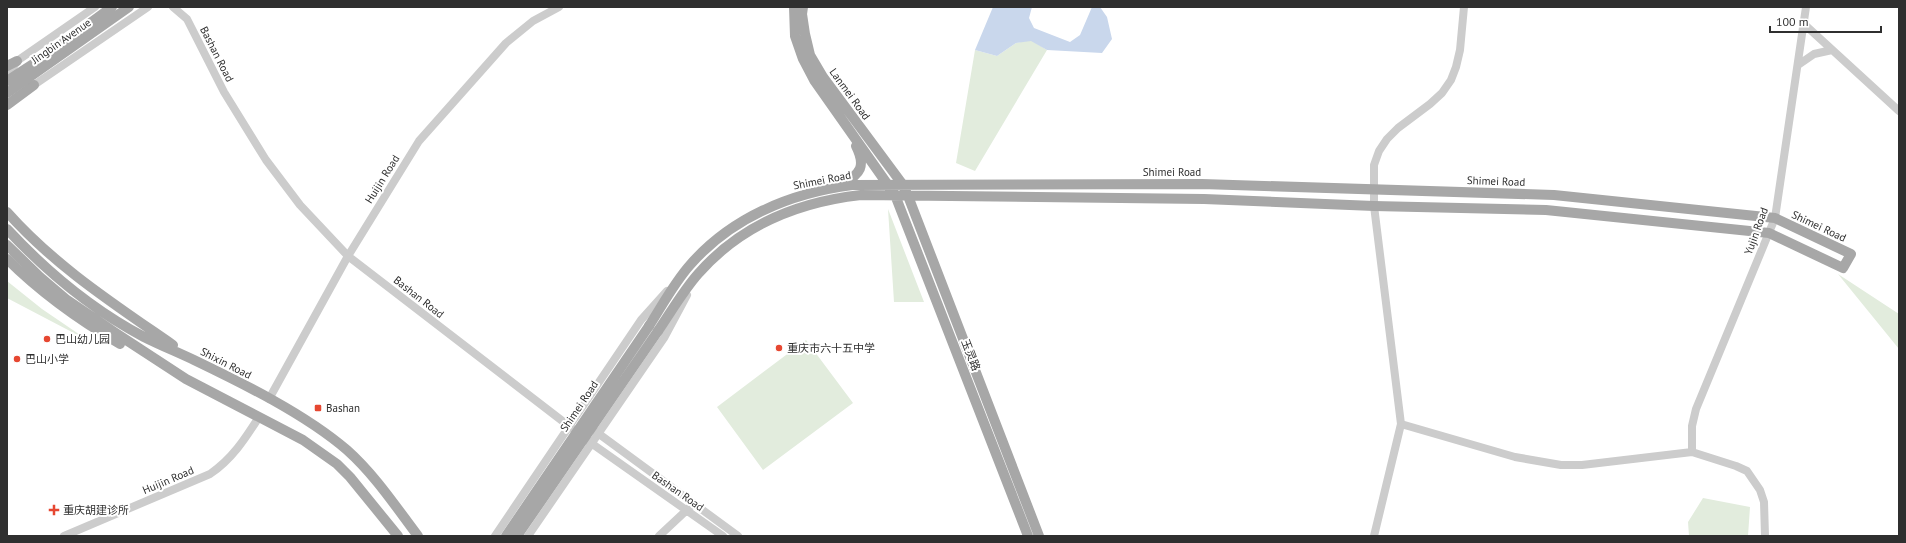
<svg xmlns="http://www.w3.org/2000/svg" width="1906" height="543" font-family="'PT Sans','Noto Sans SC',sans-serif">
  <rect width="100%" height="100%" fill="#fff"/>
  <!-- green -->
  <path fill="#e2ecdd" d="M1031 40 1047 50 975 171 956 163 975 50 997 56 1016 43Z
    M888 209 924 302H894Z
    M1838 274 1899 314V349Z
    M7 281 42 309 89 341 7 298Z
    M806 340 853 403 763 470 717 407Z
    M1703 498 1750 507 1748 536H1689L1688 522Z"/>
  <!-- water -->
  <path fill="#c9d7ec" d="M993 7H1032L1029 18 1034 28 1070 42 1080 35 1092 7H1100L1107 17 1112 39 1102 53 1047 50 1031 41 1016 43 997 56 975 50Z"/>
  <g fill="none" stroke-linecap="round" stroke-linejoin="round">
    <!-- minor -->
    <path stroke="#ccc" stroke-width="8" d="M173 7 187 19 224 92 266 160 300 205 348 256 591 443 723 536
      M1804 24 1899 111
      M1798 65 1814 54 1832 50
      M15 82 11 71 17 61 95 7
      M29 86 34 85 148 7
      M269 399 348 256 419 141 506 43 533 21 559 7
      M1401 424 1515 457 1561 465H1582L1692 452 1736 466 1747 471 1760 490 1764 502 1765 536
      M595 431 738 536
      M1692 452V426L1696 409 1775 218 1806 7
      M64 536 210 474C232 459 245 439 259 417
      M495 536 641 320 667 291
      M528 536 664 338 687 295
      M659 536 690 507
      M1374 536 1401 424 1374 206V165L1379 151 1387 139 1398 128 1430 104 1442 93 1451 80 1456 67 1460 50 1464 7"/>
    <!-- major -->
    <path stroke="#a7a7a7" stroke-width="10" d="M794 7 795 36 803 59 814 80 895 195 1028 536
      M803 7 802 14 805 34 810 55 823 77 903 185 908 196 1039 536
      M7 66 17 61
      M7 105 34 85
      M842 184C861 174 866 166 856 146
      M7 212C55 266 114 304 173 345
      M7 229C47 272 93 310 144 337 160 345 177 352 194 360 244 384 305 414 347 450 375 475 396 507 418 536
      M7 245 40 277 67 300 114 332 186 379 303 440 337 464 350 477 398 536
      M7 259C41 293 79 320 120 344
      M649 326C662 306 674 283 690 265 731 218 790 193 852 185L1202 184 1554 195 1775 218 1851 254 1843 268 1769 233 1546 210 1374 206 1204 199 861 195C798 202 740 226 698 274 683 291 671 312 658 331"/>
    <!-- major-bridge -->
    <path stroke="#a7a7a7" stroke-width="10" d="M7 81 44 57 112 7
      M7 93 129 7
      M506 536 649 326
      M517 536 658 331"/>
  </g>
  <!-- markers -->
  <g fill="#e64731" stroke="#fff" stroke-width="1.5">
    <circle cx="47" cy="339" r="4"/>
    <circle cx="779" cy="348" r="4"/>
    <circle cx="17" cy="359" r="4"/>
    <rect x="314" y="404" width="8" height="8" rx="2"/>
    <path d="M52 504h4v4h4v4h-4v4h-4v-4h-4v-4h4z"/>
  </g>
  <g text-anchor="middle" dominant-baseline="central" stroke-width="4" stroke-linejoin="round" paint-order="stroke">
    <!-- street labels -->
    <g font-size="11" fill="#2f2f2f" stroke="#fff">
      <text transform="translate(61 41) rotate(-35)">Jingbin Avenue</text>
      <text transform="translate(217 54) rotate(63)">Bashan Road</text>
      <text transform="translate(850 94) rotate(54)">Lanmei Road</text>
      <text x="1172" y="172">Shimei Road</text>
      <text transform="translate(382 179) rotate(-58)">Huijin Road</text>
      <text transform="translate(822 180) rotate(-11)">Shimei Road</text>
      <text transform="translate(1496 181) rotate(2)">Shimei Road</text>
      <text transform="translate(1819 226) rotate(25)">Shimei Road</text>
      <text transform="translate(1756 231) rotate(-70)">Yujin Road</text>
      <text transform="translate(419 297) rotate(38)">Bashan Road</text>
      <text transform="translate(971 355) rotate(69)">玉灵路</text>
      <text transform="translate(226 363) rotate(27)">Shixin Road</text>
      <text transform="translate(579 406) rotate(-56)">Shimei Road</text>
      <text transform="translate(168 480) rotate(-23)">Huijin Road</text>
      <text transform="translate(678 491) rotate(35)">Bashan Road</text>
    </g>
    <!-- poi labels -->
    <g font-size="11" fill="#2f2f2f" stroke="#fff" text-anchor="start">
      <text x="55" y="339">巴山幼儿园</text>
      <text x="787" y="348">重庆市六十五中学</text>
      <text x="25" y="359">巴山小学</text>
      <text x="326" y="408">Bashan</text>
      <text x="63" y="510">重庆胡建诊所</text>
    </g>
  </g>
  <!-- border -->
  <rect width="1906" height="543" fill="none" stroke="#2f2f2f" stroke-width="16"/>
  <!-- scale -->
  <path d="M1770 26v6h111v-6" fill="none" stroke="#2f2f2f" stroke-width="2"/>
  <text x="1776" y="26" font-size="12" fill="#2f2f2f" stroke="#ffffff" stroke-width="3" paint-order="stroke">100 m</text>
</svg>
